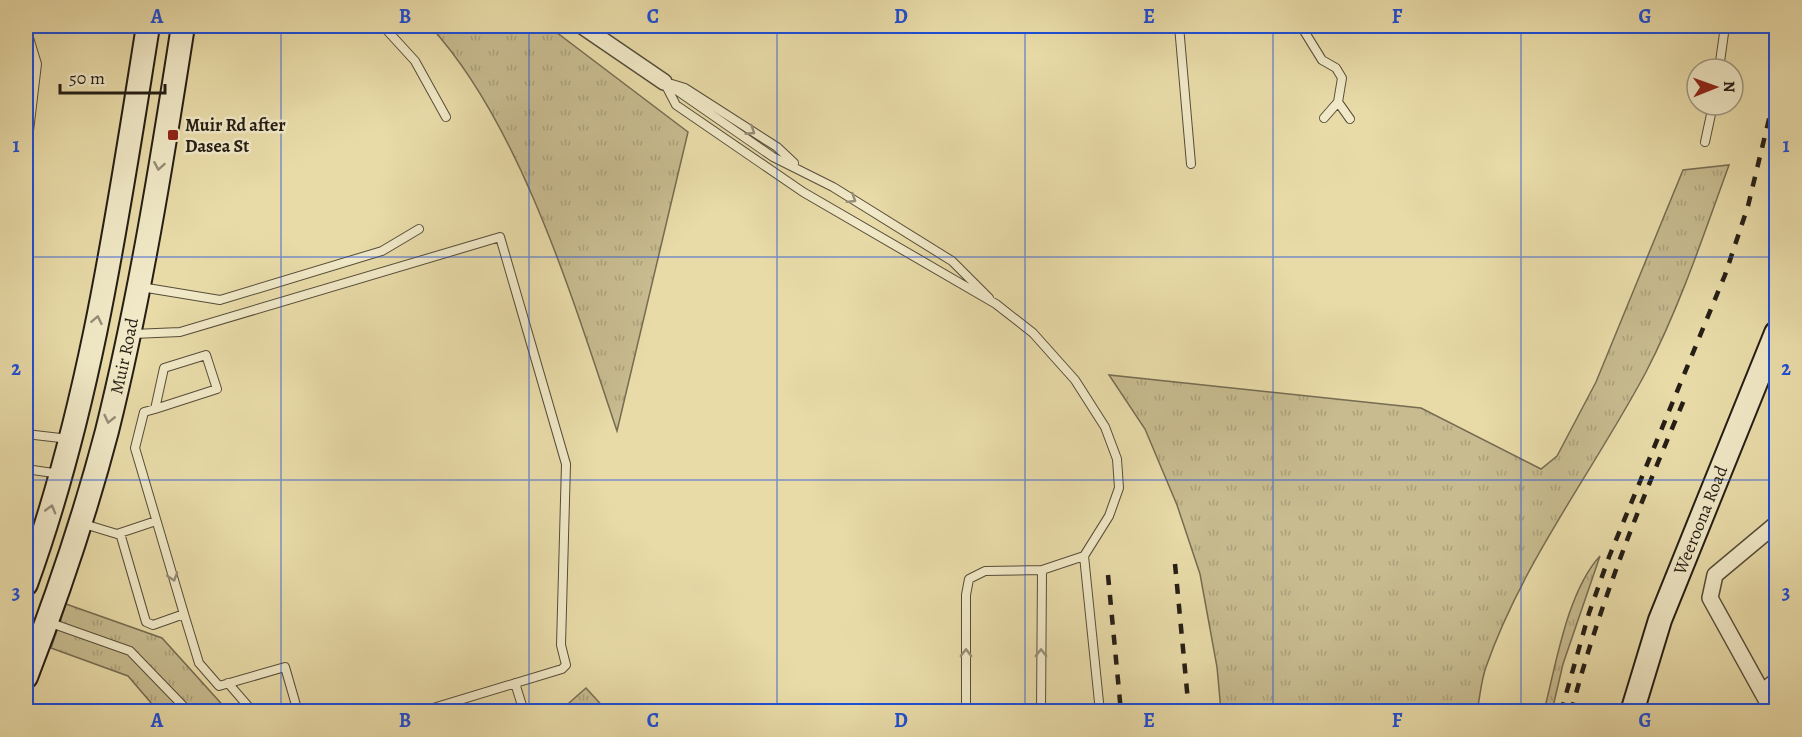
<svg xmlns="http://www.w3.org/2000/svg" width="1802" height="737" font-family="Alegreya,serif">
  <defs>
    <pattern id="grass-tufts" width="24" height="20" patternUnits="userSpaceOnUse" patternTransform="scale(1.5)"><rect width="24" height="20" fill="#c7bb8f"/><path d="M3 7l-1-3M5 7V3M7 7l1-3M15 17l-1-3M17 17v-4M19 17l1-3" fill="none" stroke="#aba07a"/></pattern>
  </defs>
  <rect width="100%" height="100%" fill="#e8dba8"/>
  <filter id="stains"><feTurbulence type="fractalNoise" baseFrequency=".00333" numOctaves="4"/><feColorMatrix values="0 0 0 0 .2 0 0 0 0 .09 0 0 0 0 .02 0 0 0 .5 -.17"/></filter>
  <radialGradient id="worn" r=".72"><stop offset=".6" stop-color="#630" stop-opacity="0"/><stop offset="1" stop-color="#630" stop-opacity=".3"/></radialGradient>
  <!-- grass -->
  <path fill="url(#grass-tufts)" stroke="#766c52" stroke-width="1.5" d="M430 26H548L688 132 617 431C574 303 521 125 430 26Z
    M1729 165C1704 234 1680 306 1646 372 1594 470 1523 561 1486 667 1481 681 1480 697 1477 711H1221L1217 667 1200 574 1177 505 1145 429 1109 375 1421 408 1541 469 1557 456 1596 382 1683 170Z
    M1600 556 1563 664 1552 711H1544C1556 665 1567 592 1600 556Z
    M66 604 162 638 228 711H158L128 676 51 648Z
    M586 688 607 711H560Z"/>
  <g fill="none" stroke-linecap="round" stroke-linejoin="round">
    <defs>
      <path id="lane" d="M383 26 415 61 446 117
        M1179 26 1191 164
        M1301 26 1322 60 1336 68 1342 78 1338 102 1350 119
        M26 28 37 64 26 156
        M1719 69 1725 26
        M664 82 676 105 803 192 996 304 1033 333 1075 380 1105 427 1117 459 1119 488 1109 516 1084 556 1100 712
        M666 83 773 157 833 187 952 261 989 298
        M672 84 685 88 777 147 794 163
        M1324 118 1338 102
        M1705 142 1713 105
        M141 287 220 300 382 251 419 229
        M133 334 180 332 500 237 566 464 561 645 566 665 562 669 420 712
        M206 355 217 389 155 409 164 368Z
        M26 434 69 439
        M26 469 60 474
        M84 524 117 534 156 521
        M120 533 146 622 153 625 184 614 135 448 144 412 155 409
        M184 614 199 663 219 686 285 667 298 712
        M48 622 130 651 189 712
        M228 683 253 712
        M515 683 524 712
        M966 712V595L969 579 985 571 1042 570
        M1041 712 1042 570 1084 556"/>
      <path id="street" d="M582 26 664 82
        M1762 692 1776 681
        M1773 712 1710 598 1715 575 1776 524"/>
      <g id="secondary">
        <path d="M26 584C91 405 118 213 148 26"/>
        <path id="s1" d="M26 677C57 597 85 515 107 431 140 298 162 161 183 26"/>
        <path id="s2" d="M1632 712 1660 620 1776 333"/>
      </g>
    </defs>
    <!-- lane casing -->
    <use href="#lane" stroke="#564d3a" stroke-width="10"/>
    <!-- street casing -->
    <use href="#street" stroke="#564d3a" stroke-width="18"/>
    <!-- secondary casing -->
    <use href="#secondary" stroke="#251e15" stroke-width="26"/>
    <!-- lane -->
    <use href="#lane" stroke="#f0e8c6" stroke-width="8"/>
    <!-- street -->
    <use href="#street" stroke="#f0e8c6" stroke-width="15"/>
    <!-- secondary -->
    <use href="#secondary" stroke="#f0e8c6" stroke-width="22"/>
    <!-- rail -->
    <path stroke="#251e15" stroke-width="4.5" stroke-dasharray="10 10" stroke-linecap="butt" d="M1175 564 1189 712
      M1108 575 1121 712
      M1561 712 1589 613 1609 557 1725 275 1748 206 1776 90
      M1571 712C1600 601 1643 497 1687 393"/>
  </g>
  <!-- one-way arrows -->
  <defs><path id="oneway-chevron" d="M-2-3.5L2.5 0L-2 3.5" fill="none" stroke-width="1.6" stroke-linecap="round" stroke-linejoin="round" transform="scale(1.5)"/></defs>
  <g stroke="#958d76">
    <use href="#oneway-chevron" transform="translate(751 131) rotate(33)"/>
    <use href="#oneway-chevron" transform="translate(159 166) rotate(100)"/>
    <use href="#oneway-chevron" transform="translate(852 199) rotate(32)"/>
    <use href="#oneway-chevron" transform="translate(97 320) rotate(-78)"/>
    <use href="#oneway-chevron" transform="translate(109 419) rotate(103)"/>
    <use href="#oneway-chevron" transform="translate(51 509) rotate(-74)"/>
    <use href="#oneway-chevron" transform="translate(173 577) rotate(73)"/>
    <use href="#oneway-chevron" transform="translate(966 653) rotate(-90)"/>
    <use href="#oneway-chevron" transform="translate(1041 653) rotate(-90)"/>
  </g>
  <!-- grid -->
  <path fill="none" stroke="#1d4ed8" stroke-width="1.5" stroke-opacity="0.55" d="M281 26V712M529 26V712M777 26V712M1025 26V712M1273 26V712M1521 26V712M26 257H1776M26 480H1776"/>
  <!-- markers -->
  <rect fill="#8f2418" stroke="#f0e8c6" stroke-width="2" x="167" y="129" width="12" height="12" rx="3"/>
  <g text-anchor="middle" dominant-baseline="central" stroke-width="5" stroke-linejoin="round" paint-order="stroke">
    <!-- poi labels -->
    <g font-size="18" font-weight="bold" fill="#251e15" stroke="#f0e8c6" text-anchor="start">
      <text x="185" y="125">Muir Rd after<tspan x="185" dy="21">Dasea St</tspan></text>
    </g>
    <!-- street labels -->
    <g font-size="18" fill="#251e15" stroke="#f0e8c6">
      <text stroke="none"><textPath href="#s1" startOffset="336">Muir Road</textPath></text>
      <text stroke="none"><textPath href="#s2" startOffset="204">Weeroona Road</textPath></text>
    </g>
  </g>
  <!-- margin -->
  <rect width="1802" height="737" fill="none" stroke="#e8dba8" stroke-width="66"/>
  <!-- north arrow -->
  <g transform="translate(1715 87) rotate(89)"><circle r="28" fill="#f0e8c6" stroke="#9f977f" stroke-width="1.5"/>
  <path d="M0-4.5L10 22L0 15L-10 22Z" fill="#8f2418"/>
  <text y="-9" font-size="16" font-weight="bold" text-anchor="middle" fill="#251e15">N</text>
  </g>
  <!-- scale -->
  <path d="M60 84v9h105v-9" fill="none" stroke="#251e15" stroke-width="3"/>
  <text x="69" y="84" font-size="18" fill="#251e15" stroke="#f0e8c6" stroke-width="4.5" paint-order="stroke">50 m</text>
  <rect x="33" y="33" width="1736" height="671" fill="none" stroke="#1d4ed8" stroke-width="2"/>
  <g font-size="20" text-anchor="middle" font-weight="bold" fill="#1d4ed8">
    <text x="157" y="23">A</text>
    <text x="405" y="23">B</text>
    <text x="653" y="23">C</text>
    <text x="901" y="23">D</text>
    <text x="1149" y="23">E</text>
    <text x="1397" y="23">F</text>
    <text x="1645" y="23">G</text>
    <text x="16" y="152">1</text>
    <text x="1786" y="152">1</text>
    <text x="16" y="375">2</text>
    <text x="1786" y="375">2</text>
    <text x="16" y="599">3</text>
    <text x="1786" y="599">3</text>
    <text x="157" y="727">A</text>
    <text x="405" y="727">B</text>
    <text x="653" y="727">C</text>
    <text x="901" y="727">D</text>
    <text x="1149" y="727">E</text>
    <text x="1397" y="727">F</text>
    <text x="1645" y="727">G</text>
  </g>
  <rect width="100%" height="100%" filter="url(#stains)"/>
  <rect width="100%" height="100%" fill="url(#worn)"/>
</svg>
